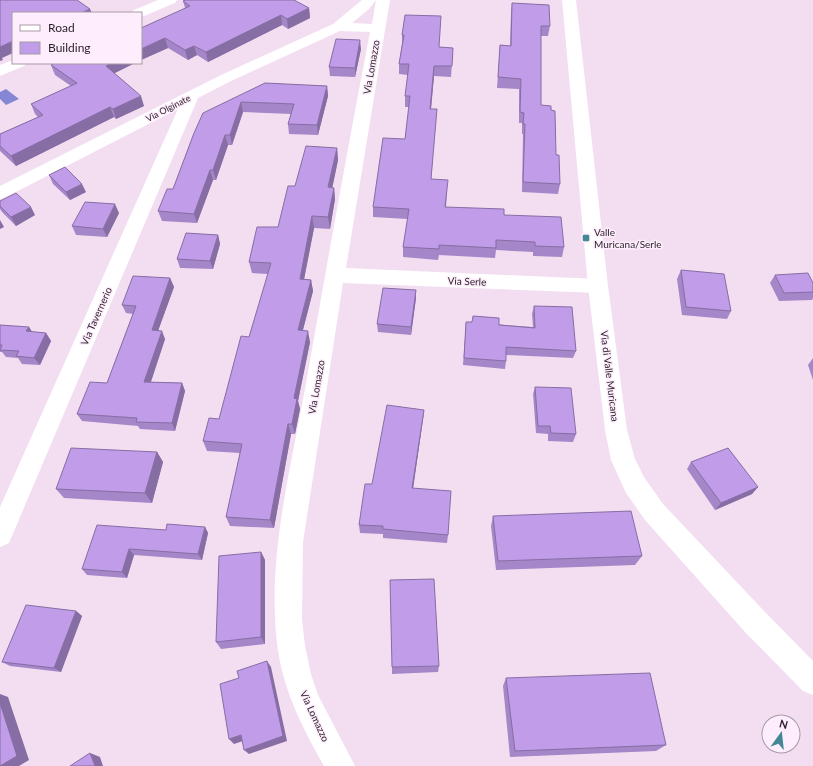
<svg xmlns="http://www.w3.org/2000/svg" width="813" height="766" font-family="Lato,sans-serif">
  <rect width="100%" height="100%" fill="#f3def1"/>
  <!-- water -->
  <path fill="#8687d4" d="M6 89 19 99 6 105 0 99V92Z"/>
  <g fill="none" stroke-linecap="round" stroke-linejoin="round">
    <!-- minor -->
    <path fill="#fff" fill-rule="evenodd" d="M158 0H177L175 3 144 16 141 17V13H132L134 10Z
      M362 0H376L369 9 352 23 372 24 376 0H390L346 268 598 279 605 281 608 286 605 291 598 293 343 283 303 542 302 619 305 646 311 674 318 695 355 766H324C302 727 282 688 277 643 267 558 290 472 305 389 326 270 347 151 370 32L340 31 229 82 198 98 9 543 0 547V507L178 109 6 197 0 199V186L219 76 333 24Z
      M13 60V63H27L24 66 0 76V65Z"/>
    <!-- tertiary -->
    <path fill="#fff" fill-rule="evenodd" d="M562 0H576L608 286 627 430 635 459 644 477 663 504 765 612 813 661V695L803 691 745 632 645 520 626 493 611 460 605 430 588 286Z"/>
  </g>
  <!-- wall -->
  <path fill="#a586c8" d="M183 1 309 8 310 18 288 29 282 25 208 62 197 55 188 60 168 48 141 60 185 8Z
    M512 3 550 26 548 36H541V105L556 155 560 184 558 194 522 192 523 134H522V123H519V89L497 88 500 45 510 46 511 13Z
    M405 15 439 47 453 48 451 77 434 76 431 109 436 119 431 179 447 191 446 207 504 215 564 247 562 257 533 256V252L496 250 495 258 439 255 438 260 403 257V247L408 219 373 217V207L405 139 409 107H405V96L408 75 399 74V64L402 44V35Z
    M361 49 355 77 330 76 329 67Z
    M55 63H135L114 73 144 106 116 119 114 117 16 166 0 151V134L38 117 35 114 31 104 71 86 55 75 51 65Z
    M265 83 327 86 328 96 318 135 289 134 288 124 291 114 243 112 232 145H228L216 180H213L197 223 162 221 158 211 173 189 194 133Z
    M337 148 338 160 332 188H334L335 199 330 229 314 228 304 279 311 280 313 291 303 330 310 342 298 401 300 409 295 434H291L274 528 230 526 226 517 240 453 207 451 203 441 219 419 249 337 268 274 252 273 249 262 278 227 295 186Z
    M49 175 86 192 70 200 53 184Z
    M0 201 35 215 16 226 2 212 0 209Z
    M119 213 107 237 76 235 72 226Z
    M218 235 220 244 213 269 180 268 177 259Z
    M681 270 731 311 727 319 682 315 677 279Z
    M775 275 813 283V298L812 300 779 301 770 283Z
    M170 278 174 287 158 331 165 339 151 382 182 383 185 391 175 431 140 429 138 426 82 421 77 414 107 383 133 314 126 313 122 305Z
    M416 298 411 335 378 332 377 324Z
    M534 306 576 351 573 358 506 355V361L505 369 463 365 466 322 533 327 532 314Z
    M0 325 29 327 32 332 46 333 51 341 40 365 22 364 18 358 6 357 2 352H0Z
    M813 358V380L808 365Z
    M535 387 576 434 573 442 548 441V434L536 433 533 394Z
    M424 410 423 419 413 488 448 535 447 543 383 538V534L360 533 359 525 372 484Z
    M157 452 163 462 152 503 64 498 56 489Z
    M691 462 758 487 752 494 715 510 687 469Z
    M493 516 642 556 635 565 496 570 491 526Z
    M205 527 208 533 202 560 134 555 127 578 87 575 82 569 166 530Z
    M261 552 265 560V644L221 649 216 642Z
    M76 611 82 616 61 672 10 666 2 662Z
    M439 666 438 672 392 674V667Z
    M506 678 666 745 656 751 510 757 503 686Z"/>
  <!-- shaded-wall -->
  <path fill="#866da3" d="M309 8 310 18 288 29 287 19Z
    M90 9 92 13H81Z
    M281 15 282 25 208 62 206 52Z
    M165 38 168 48 141 60V49Z
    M360 40 361 49 355 77V68Z
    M13 41V53L2 58 3 60 0 61V47Z
    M194 46 197 55 188 60 185 50Z
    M111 63H135L109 76 106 66Z
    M434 66V76L430 119V109Z
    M327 86 328 96 318 135 317 125Z
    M141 96 144 106 116 119 113 109Z
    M241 102 243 112 232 145 230 135Z
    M110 107 114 117 16 166 11 156Z
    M225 135 228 145 216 180 213 170Z
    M337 148 338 160 330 199 328 187Z
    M210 170 213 180 197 223 194 214Z
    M82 184 86 192 70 200 66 192Z
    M334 188 335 199 330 229 328 217Z
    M115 204 119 213 107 237 103 229Z
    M31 207 35 215 16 226 11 217Z
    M312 216 314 228 302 290 300 279Z
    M0 220 4 227 0 229Z
    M218 235 220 244 213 269 210 261Z
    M170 278 174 287 155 339 152 330Z
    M311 280 313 291 300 341 298 330Z
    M416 290V298L411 335V327Z
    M29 327 34 335 26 331Z
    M162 331 165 339 148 390 144 382Z
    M308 331 310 342 298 401 300 409 295 434 292 424 294 398Z
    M46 333 51 341 40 365 34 358Z
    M182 383 185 391 175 431 172 423Z
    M424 410 423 419 412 496V488Z
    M288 424 291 434 274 528 270 520Z
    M157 452 163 462 152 503 145 493Z
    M758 487 752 494 715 510 721 503Z
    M205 527 208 533 202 560 198 554Z
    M129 549 134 555 127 578 122 572Z
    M261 552 265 560V644L261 637Z
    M76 611 82 616 61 672 54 668Z
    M267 661 271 667 287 741 249 754 244 750Z
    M0 694 8 697 29 760 19 766H0Z
    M241 735 246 740 234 744 229 739Z
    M90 753 100 757 103 766H95Z"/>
  <!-- building -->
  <path fill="#c09ce9" stroke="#866da3" d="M0 0H77L90 9 81 13H13V41L0 47Z
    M186 0H294L309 8 287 19 281 15 206 52 194 46 185 50 165 38 141 49V28L190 6 183 1Z
    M512 3 549 5 550 26H541V105L551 106V110L555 111 556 155H559L560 184 523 182 525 124H523L524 113 520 112 521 79 498 77 500 45 511 46Z
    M405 15 441 16 439 47 453 48 452 66H434L430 109H437L431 179 448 180 445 207 504 209V215L561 217 564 247 535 246V242L496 240V248L439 245V249L403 247 409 209 373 207 383 138 405 139 410 96H405L409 64H399L404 35H402Z
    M336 39 360 40 355 68 329 67Z
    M55 63H111L106 66 141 96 113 109 110 107 11 156 0 146V134L43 115 31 104 77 83 51 65Z
    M265 83 327 86 317 125 288 124 294 104 241 102 230 135H225L213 170H210L194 214 158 211 167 189H173L194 133 203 113Z
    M306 146 337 148 328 187 334 188 328 217 312 216 300 279 311 280 298 330 308 331 294 398 297 399 292 424H288L270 520 226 517 242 444 203 441 209 418 219 419 241 336 249 337 271 263 249 262 257 227H278L288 186H295Z
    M65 167 82 184 66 192 49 175Z
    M16 193 31 207 11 217 0 206V201Z
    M85 202 115 204 103 229 72 226Z
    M186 233 218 235 210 261 177 259Z
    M681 270 724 274 731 311 686 307Z
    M808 273 813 283V292L784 293 775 275Z
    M133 276 170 278 152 330 162 331 144 382 182 383 172 423 136 422 137 418 77 414 90 382 107 383 136 306 122 305Z
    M383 288 416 290 411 327 377 324Z
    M534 306 572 307 576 351 506 347V361L464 358 466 322H472L473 316 499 318V325L535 328Z
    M0 325 29 327 26 331 46 333 34 358 16 356 19 351 0 350 2 345H0Z
    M535 387 571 388 576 434 551 433 550 426H538Z
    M387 405 424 410 412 488 451 491 448 535 383 529V526L359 525 365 484H372Z
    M71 448 157 452 145 493 56 489Z
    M728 448 758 487 721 503 691 462Z
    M631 511 642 556 498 561 493 516Z
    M167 524 205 527 198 554 129 549 122 572 82 569 97 525 166 530Z
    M261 552V637L216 642 219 556Z
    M434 579 439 666 392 667 390 580Z
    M26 605 76 611 54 668 2 662Z
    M267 661 283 736 244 750 241 735 229 739 220 684 239 678 237 671Z
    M650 673 666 745 515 751 506 678Z
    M0 703 17 756 0 766Z
    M90 753 95 766H70Z"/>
  <!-- markers -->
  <rect fill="#448896" stroke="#feedfc" stroke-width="1.5" x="582" y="234" width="8" height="8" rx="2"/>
  <g text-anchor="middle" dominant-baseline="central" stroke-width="3" stroke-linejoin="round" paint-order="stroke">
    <!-- far-street labels -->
    <g font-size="9" fill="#271f26" stroke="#feedfc">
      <text transform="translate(168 108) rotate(-27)">Via Olginate</text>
    </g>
    <!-- street labels -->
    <g font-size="10" fill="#271f26" stroke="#feedfc">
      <text transform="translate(371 67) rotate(-80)">Via Lomazzo</text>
      <text transform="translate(467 281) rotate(2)">Via Serle</text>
      <text transform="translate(96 316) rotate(-66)">Via Tavernerio</text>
      <text transform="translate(610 376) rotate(83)">Via di Valle Muricana</text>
      <text transform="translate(316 387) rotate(-80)">Via Lomazzo</text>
      <text transform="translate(315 716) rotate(65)">Via Lomazzo</text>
    </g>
    <!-- poi labels -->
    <g font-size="10" fill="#271f26" stroke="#feedfc" text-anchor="start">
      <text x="594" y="232">Valle<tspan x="594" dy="12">Muricana/Serle</tspan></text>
    </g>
  </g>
  <!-- legend -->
  <rect x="12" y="12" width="130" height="52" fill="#feedfc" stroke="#a89ba6"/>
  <rect x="20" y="25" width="20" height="6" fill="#ffffff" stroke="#a89ba6"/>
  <text x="48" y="32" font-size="12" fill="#271f26">Road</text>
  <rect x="20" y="42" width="20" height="12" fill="#c09ce9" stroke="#a89ba6"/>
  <text x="48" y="52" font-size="12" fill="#271f26">Building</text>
  <!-- north arrow -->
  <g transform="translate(781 734) rotate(15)"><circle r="19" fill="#feedfc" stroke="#a89ba6"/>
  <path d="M0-3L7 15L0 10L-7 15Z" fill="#448896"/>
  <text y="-6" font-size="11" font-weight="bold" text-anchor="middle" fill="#271f26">N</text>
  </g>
</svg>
